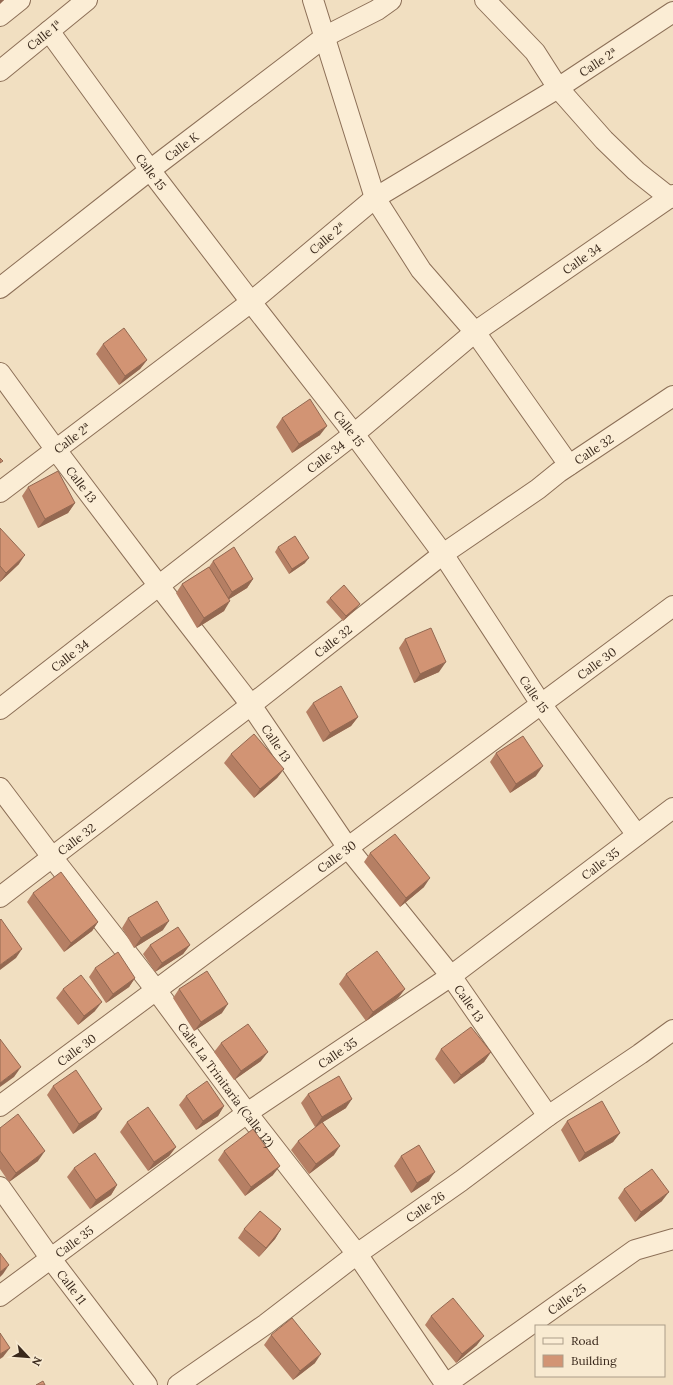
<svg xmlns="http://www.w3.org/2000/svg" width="673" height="1385" font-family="Lora,serif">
  <rect width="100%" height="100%" fill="#f1dfc1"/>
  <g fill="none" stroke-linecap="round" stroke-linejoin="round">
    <defs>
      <g id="minor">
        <path d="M313 0 375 198 421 270 475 332 569 465"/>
        <path d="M485 0 535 52 558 88 604 140 636 171 670 198"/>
        <path d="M0 16 20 0"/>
        <path id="s1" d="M49 31 150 170 251 302 354 434 443 554 541 704 637 835"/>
        <path d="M0 71 87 0"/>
        <path id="s2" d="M0 288 150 170 326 36 377 10 391 0"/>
        <path id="s3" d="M0 373 56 450 159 586 251 705 348 848 451 976 548 1116"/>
        <path d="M0 492 251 302 375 198 558 88 673 12"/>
        <path id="s4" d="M0 709 354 434 475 332 673 195"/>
        <path id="s5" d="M0 788 52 857 156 990 247 1113 357 1254 446 1385"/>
        <path id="s6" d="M0 897 251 705 443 554 538 489 559 472 673 396"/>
        <path id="s7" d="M0 1106 673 606"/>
        <path id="s8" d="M0 1187 51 1259 147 1385"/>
        <path id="s9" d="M0 1296 247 1113 451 976 673 808"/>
        <path id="s10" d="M178 1385 266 1324 357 1254 461 1181 548 1116 640 1054 673 1030"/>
        <path id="s11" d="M445 1385 635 1250 673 1239"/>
      </g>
    </defs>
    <!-- minor casing -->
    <use href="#minor" stroke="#8c6f57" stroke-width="22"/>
    <!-- minor -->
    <use href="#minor" stroke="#fbedd5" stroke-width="20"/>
  </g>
  <!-- wall -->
  <path fill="#b57f64" d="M103 344 147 360 140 369 119 385 96 354Z
    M282 418 320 435 292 453 276 427Z
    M28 487 75 503 68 513 38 528 22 496Z
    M0 528 19 564 0 582Z
    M278 547 305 563 289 574 275 552Z
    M213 561 253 579 247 588 229 599 224 611 197 628 176 593 182 584 209 567Z
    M330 598 356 609 343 621 326 602Z
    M405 639 439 672 414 683 399 648Z
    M313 703 358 717 351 726 323 742 306 712Z
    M496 753 536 776 510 793 490 762Z
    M231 754 284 769 277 778 254 798 224 763Z
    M370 853 424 887 400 907 364 862Z
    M33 893 98 922 92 931 64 952 27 902Z
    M128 918 163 930 134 948 122 928Z
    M150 945H190L183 954 155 972 143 954Z
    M95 968 135 978 129 987 106 1003 89 977Z
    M346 974 405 989 398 998 366 1021 339 984Z
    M63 989 95 1011 78 1025 56 998Z
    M179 989 222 1013 194 1031 173 998Z
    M221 1043 261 1061 234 1080 214 1052Z
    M441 1049 491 1052 484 1062 454 1084 435 1059Z
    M53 1086 96 1118 73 1134 47 1095Z
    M308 1094 346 1108 323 1122 334 1155 309 1174 291 1150 298 1141 320 1124 315 1127 301 1103Z
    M186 1096 224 1106 218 1116 196 1130 179 1105Z
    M567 1121 620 1133 613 1142 579 1162 561 1130Z
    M127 1122 176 1147 169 1156 148 1171 120 1132Z
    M0 1128 38 1161 9 1182 0 1169Z
    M224 1151 273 1175 245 1196 218 1160Z
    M401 1156 429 1181 411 1193 394 1166Z
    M74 1168 117 1185 111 1195 90 1209 67 1177Z
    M624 1189 662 1201 635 1222 618 1198Z
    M244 1229H281L275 1239 259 1257 238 1238Z
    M431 1316 477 1345 456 1363 425 1325Z
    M271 1335 315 1363 293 1380 264 1345Z"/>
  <!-- shaded-wall -->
  <path fill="#936851" d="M0 0H4L0 4Z
    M147 360 140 369 119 385 125 376Z
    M327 426 320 435 292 453 299 444Z
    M75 503 68 513 38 528 45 519Z
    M25 555 19 564 0 582 6 573Z
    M309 558 305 563 289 574 292 569Z
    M253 579 247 588 226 601 232 592Z
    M230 601 224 611 197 628 204 618Z
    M360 604 356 609 343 621 346 616Z
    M446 662 439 672 414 683 420 674Z
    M358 717 351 726 323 742 330 733Z
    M543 766 536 776 510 793 516 784Z
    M284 769 277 778 254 798 260 789Z
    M430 878 424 887 400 907 406 898Z
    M169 921 163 930 134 948 141 938Z
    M98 922 92 931 64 952 71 943Z
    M190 945 183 954 155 972 162 963Z
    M22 949 16 958 0 970V965Z
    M135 978 129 987 106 1003 113 994Z
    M405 989 398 998 366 1021 373 1012Z
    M102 1002 95 1011 78 1025 84 1016Z
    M228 1004 222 1013 194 1031 201 1022Z
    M268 1052 261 1061 234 1080 241 1071Z
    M491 1052 484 1062 454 1084 461 1075Z
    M21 1067 14 1077 0 1087V1083Z
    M352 1099 346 1108 315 1127 322 1117Z
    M224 1106 218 1116 196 1130 203 1121Z
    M102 1109 96 1118 73 1134 79 1124Z
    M620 1133 613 1142 579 1162 585 1153Z
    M340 1146 334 1155 309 1174 316 1164Z
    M176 1147 169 1156 148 1171 154 1162Z
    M45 1151 38 1161 9 1182 16 1173Z
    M280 1166 273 1175 245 1196 251 1187Z
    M435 1172 429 1181 411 1193 417 1183Z
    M117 1185 111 1195 90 1209 96 1200Z
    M669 1192 662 1201 635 1222 641 1212Z
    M281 1229 275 1239 259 1257 266 1248Z
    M9 1265 3 1274 0 1277V1272Z
    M484 1336 477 1345 456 1363 462 1354Z
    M10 1348 3 1357 0 1359V1354Z
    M321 1354 315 1363 293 1380 300 1371Z"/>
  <!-- building -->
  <path fill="#d29474" stroke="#936851" d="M124 328 147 360 125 376 103 344Z
    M310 399 327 426 299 444 282 418Z
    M0 458 3 461 0 463Z
    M58 471 75 503 45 519 28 487Z
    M0 528 25 555 6 573 0 566Z
    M295 536 309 558 292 569 278 547Z
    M234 547 253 579 232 592 213 561Z
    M209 567 230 601 204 618 182 584Z
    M344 585 360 604 346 616 330 598Z
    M431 628 446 662 420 674 405 639Z
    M341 686 358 717 330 733 313 703Z
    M254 734 284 769 260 789 231 754Z
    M523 736 543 766 516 784 496 753Z
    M395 834 430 878 406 898 370 853Z
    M61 872 98 922 71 943 33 893Z
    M157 901 169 921 141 938 128 918Z
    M1 919 22 949 0 965V920Z
    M178 927 190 945 162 963 150 945Z
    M377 951 405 989 373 1012 346 974Z
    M118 952 135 978 113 994 95 968Z
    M207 971 228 1004 201 1022 179 989Z
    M81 975 102 1002 84 1016 63 989Z
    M248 1024 268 1052 241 1071 221 1043Z
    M471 1027 491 1052 461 1075 441 1049Z
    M0 1039 21 1067 0 1083Z
    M76 1070 102 1109 79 1124 53 1086Z
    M339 1076 352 1099 322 1117 308 1094Z
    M207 1081 224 1106 203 1121 186 1096Z
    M602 1101 620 1133 585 1153 567 1121Z
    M148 1107 176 1147 154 1162 127 1122Z
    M18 1114 45 1151 16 1173 0 1151V1128Z
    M322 1122 340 1146 316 1164 298 1141Z
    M253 1129 280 1166 251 1187 224 1151Z
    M419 1145 435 1172 417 1183 401 1156Z
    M95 1153 117 1185 96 1200 74 1168Z
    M652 1169 669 1192 641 1212 624 1189Z
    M260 1211 281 1229 266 1248 244 1229Z
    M0 1253 9 1265 0 1272Z
    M453 1298 484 1336 462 1354 431 1316Z
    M292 1318 321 1354 300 1371 271 1335Z
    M0 1333 10 1348 0 1354Z
    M43 1381 45 1385H36Z"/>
  <g text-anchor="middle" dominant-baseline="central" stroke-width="3" stroke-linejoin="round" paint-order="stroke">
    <!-- street labels -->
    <g font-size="12" fill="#3a291c" stroke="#f8ead1">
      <text transform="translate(44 35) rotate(-39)">Calle 1ª</text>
      <text transform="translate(598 62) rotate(-33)">Calle 2ª</text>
      <text stroke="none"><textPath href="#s2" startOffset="230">Calle K</textPath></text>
      <text stroke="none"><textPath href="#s1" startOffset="174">Calle 15</textPath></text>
      <text transform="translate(327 238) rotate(-40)">Calle 2ª</text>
      <text stroke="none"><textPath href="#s4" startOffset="736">Calle 34</textPath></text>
      <text stroke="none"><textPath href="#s1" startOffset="498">Calle 15</textPath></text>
      <text transform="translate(72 438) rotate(-37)">Calle 2ª</text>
      <text stroke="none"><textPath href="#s6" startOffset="744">Calle 32</textPath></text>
      <text stroke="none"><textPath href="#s4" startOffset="412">Calle 34</textPath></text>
      <text stroke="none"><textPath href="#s3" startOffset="138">Calle 13</textPath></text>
      <text stroke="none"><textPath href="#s6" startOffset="420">Calle 32</textPath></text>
      <text stroke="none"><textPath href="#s4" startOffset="88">Calle 34</textPath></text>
      <text stroke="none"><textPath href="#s7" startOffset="743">Calle 30</textPath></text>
      <text stroke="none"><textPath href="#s1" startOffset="822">Calle 15</textPath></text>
      <text stroke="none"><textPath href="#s3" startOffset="462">Calle 13</textPath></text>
      <text stroke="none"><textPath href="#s6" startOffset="96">Calle 32</textPath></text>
      <text stroke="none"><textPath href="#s7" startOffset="419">Calle 30</textPath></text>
      <text stroke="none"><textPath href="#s9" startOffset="740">Calle 35</textPath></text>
      <text stroke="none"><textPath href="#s3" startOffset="786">Calle 13</textPath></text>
      <text stroke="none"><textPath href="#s7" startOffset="95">Calle 30</textPath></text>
      <text stroke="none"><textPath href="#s9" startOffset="416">Calle 35</textPath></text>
      <text stroke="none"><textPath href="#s5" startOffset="373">Calle La Trinitaria (Calle 12)</textPath></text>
      <text stroke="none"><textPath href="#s10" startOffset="305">Calle 26</textPath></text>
      <text stroke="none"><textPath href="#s9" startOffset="92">Calle 35</textPath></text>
      <text stroke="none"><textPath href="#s8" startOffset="123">Calle 11</textPath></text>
      <text stroke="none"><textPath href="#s11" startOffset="149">Calle 25</textPath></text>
    </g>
  </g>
  <!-- legend -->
  <rect x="535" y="1325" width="130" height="52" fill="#f8ead1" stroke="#ac9d89"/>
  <rect x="543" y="1338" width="20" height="6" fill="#fbedd5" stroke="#ac9d89"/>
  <text x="571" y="1345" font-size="12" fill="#3a291c">Road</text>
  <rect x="543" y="1355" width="20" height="12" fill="#d29474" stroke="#ac9d89"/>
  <text x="571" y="1365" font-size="12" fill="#3a291c">Building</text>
  <!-- north arrow -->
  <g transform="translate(28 1357) rotate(116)" stroke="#f8ead1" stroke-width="3" paint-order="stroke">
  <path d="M0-3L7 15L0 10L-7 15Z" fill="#3a291c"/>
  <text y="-6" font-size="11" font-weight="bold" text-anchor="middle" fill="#3a291c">N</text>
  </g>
</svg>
